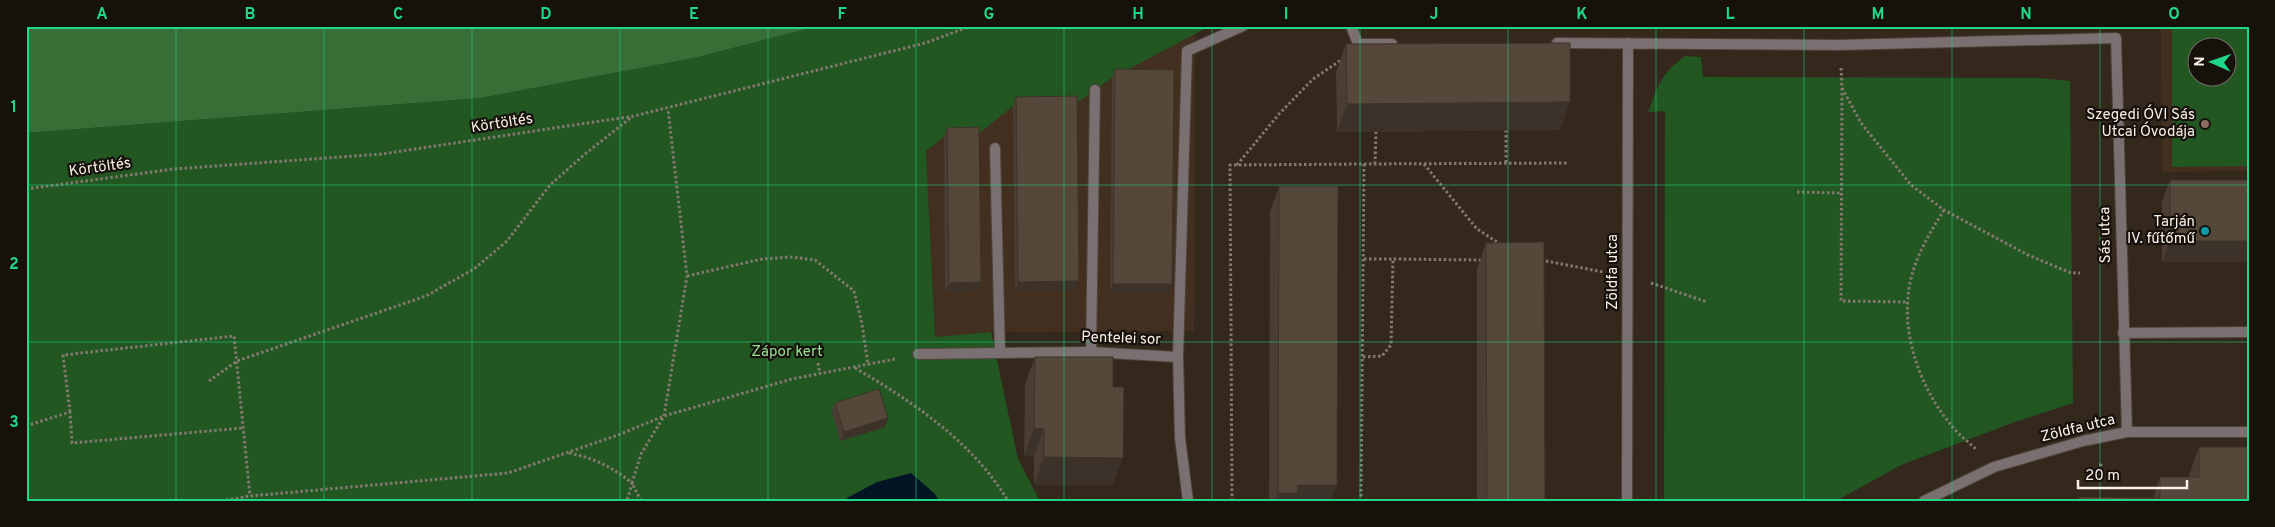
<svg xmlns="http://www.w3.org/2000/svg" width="2275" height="527" font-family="Overpass,sans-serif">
  <rect width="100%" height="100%" fill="#34271c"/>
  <!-- built -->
  <path fill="#422f20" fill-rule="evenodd" d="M2161 26H2249V171L2162 172ZM2198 48H2228V78H2198Z
    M1195 33 1194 331 991 332 935 337 926 151 944 137 976 136 1013 106 1074 105 1112 78Z"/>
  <!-- green -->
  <path fill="#225722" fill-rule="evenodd" d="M819 26H1210L1112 78 1074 105 1013 106 976 136 944 137 926 151 935 337 991 332 1018 459 1040 501H26V133L480 98 694 58Z
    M2172 26H2249V166L2172 167ZM2198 48H2228V78H2198Z
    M1685 56 1701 57 1703 77 2039 78 2070 81 2073 403 2015 422 1901 465 1836 501H1664L1665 111 1648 112C1659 84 1660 75 1685 56Z"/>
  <!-- forest -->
  <path fill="#366e35" d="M26 26H819L694 58 480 98 26 133Z"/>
  <!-- water -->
  <path fill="#031425" d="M911 473 935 494 939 501H846L847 498 877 482Z"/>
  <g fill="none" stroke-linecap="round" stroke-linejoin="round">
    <defs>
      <path id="service" d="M1351 26 1358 44
        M995 148 1000 353
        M2123 333 2249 332
        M1091 352 1095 90
        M1178 357 1187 51 1243 26"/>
      <path id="minor" d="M1557 43 1840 45 2116 38 2127 432
        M1358 44H1392
        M918 354 1091 352 1178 357 1180 438 1188 501
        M1627 501 1628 43
        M1924 501 1994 467 2083 441 2127 432H2249"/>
    </defs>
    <!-- service casing -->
    <use href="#service" stroke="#504339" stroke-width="12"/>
    <!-- minor casing -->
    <use href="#minor" stroke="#504339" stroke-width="12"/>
    <!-- path -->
    <path stroke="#84796f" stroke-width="3" stroke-dasharray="2.5 2.5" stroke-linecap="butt" d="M1841 68 1842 88 1861 123 1911 185 1944 210 2028 255 2071 273H2080
      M1842 88 1841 301 1907 302
      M1506 130V164
      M1364 164 1569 163
      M1375 164 1376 132
      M1424 164 1477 229 1500 244
      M1237 165 1279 114 1313 79 1341 60
      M26 189 174 169 382 154 634 116 925 43 971 26
      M1797 192 1841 193
      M1944 210C1932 229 1920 249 1913 271 1897 324 1917 384 1951 425 1958 434 1968 442 1976 449
      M1364 259H1393
      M1541 260 1603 272
      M687 276 762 259 792 257 815 260 854 291 862 324 868 365
      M1651 283 1707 302
      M1363 357 1382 356 1391 345 1393 259 1482 260
      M818 363 820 374
      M855 368C913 402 973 442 1008 501
      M209 381 237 361 426 296 474 269 507 241 550 185 585 154 633 116
      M70 412 63 355 234 336 250 496
      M26 426 70 412 72 443 243 428
      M569 453C594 458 612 467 632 483L627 501
      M2100 476 2101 462
      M221 501 250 496 508 473 618 435 664 416 792 379 895 359
      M641 501 632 483 641 454 664 416 687 276 668 109
      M1232 501 1230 165 1364 164 1361 501"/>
    <!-- service -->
    <use href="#service" stroke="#7a7071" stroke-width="10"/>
    <!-- minor -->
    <use href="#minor" stroke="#7a7071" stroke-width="10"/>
  </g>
  <!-- wall -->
  <path fill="#4a3d33" d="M1346 44 1560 130 1337 132 1336 72Z
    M1115 69 1169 293 1110 292 1112 78Z
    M1016 97 1076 290 1015 291 1013 106Z
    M947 128 977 291 945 292 944 137Z
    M2170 180H2249V262H2162V201Z
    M1279 186 1331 501H1269L1270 212Z
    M1486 243 1545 501H1477V269Z
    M1035 357 1113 485H1034V456H1024L1025 384Z
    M835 403 885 427 840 441 832 412Z
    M2199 447 2249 501H2078L2079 497 2153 498 2160 477H2189V475Z"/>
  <!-- shaded-wall -->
  <path fill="#3c3229" d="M1570 102 1560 130 1337 132 1347 104Z
    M2170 241H2249V262H2162Z
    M1079 281 1076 290 1015 291 1018 282Z
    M981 282 977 291 945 292 949 283Z
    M1113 284H1172L1169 293 1110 292Z
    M888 418 885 427 840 441 844 432Z
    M1034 428 1044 429 1034 456H1024Z
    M1044 457 1123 458 1113 485H1034Z
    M1297 485H1337L1331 501H1276L1278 493Z"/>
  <!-- building -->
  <path fill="#56473b" stroke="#3c3229" d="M1570 43V102L1347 104 1346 44Z
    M1115 69 1174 70 1172 284H1113Z
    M1077 96 1079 281 1018 282 1016 97Z
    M979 127 981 282 949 283 947 128Z
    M2170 180H2249V241H2170Z
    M1279 186H1338L1337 485H1297L1298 493H1278Z
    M1544 242 1545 501H1487L1486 243Z
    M1035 357H1113V387H1124L1123 458 1044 457V429L1034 428Z
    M879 389 888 418 844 432 835 403Z
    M2199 447H2249V501H2079V497L2160 498V477H2199Z"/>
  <!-- grid -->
  <path fill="none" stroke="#1fd887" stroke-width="1" stroke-opacity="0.55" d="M176 26V501M324 26V501M472 26V501M620 26V501M768 26V501M916 26V501M1064 26V501M1212 26V501M1360 26V501M1508 26V501M1656 26V501M1804 26V501M1952 26V501M2100 26V501M26 185H2249M26 342H2249"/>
  <!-- markers -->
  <circle fill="#8d6e63" stroke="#17110c" stroke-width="2" cx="2205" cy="124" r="5"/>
  <circle fill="#0f9aa8" stroke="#17110c" stroke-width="2" cx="2205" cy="231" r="5"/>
  <g text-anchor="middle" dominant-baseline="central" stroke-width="4.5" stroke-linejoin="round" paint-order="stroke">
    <!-- poi labels -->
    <g font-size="15" fill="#f9f0e9" stroke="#17110c" text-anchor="end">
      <text x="2195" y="115">Szegedi ÓVI Sás<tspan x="2195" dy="17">Utcai Óvodája</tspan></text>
      <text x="2195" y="222">Tarján<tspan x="2195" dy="17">IV. fűtőmű</tspan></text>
    </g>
    <!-- street labels -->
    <g font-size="15" fill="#f9f0e9" stroke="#17110c">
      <text transform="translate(502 124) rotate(-9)">Körtöltés</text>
      <text transform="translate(100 168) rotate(-8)">Körtöltés</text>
      <text transform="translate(2106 235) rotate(-91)">Sás utca</text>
      <text transform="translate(1613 272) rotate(-90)">Zöldfa utca</text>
      <text transform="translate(1121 339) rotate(2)">Pentelei sor</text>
      <text transform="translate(2078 429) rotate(-14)">Zöldfa utca</text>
    </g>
    <!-- park labels -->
    <g font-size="15" fill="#94e291" stroke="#17110c">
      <text x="787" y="352">Zápor kert</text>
    </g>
  </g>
  <!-- border -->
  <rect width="2275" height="527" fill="none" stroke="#17110c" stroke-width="55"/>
  <!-- north arrow -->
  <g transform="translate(2212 62) rotate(272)"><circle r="24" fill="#17110c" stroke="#716a64"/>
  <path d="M0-4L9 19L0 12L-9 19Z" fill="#1fd887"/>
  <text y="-8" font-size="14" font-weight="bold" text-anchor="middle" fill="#f9f0e9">N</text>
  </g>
  <!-- scale -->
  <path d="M2078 480v8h109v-8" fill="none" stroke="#f9f0e9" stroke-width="2.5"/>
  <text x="2085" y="480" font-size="15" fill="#f9f0e9" stroke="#17110c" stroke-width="4" paint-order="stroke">20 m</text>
  <rect x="28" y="28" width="2220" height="472" fill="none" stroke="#1fd887" stroke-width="2"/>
  <g font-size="16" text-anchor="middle" font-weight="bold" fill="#1fd887">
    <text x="102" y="19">A</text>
    <text x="250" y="19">B</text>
    <text x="398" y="19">C</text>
    <text x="546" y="19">D</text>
    <text x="694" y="19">E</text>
    <text x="842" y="19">F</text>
    <text x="989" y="19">G</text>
    <text x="1138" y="19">H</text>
    <text x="1286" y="19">I</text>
    <text x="1434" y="19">J</text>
    <text x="1582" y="19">K</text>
    <text x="1730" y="19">L</text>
    <text x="1878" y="19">M</text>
    <text x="2026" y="19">N</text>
    <text x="2174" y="19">O</text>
    <text x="14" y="112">1</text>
    <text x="14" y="269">2</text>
    <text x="14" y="427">3</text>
  </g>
</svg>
